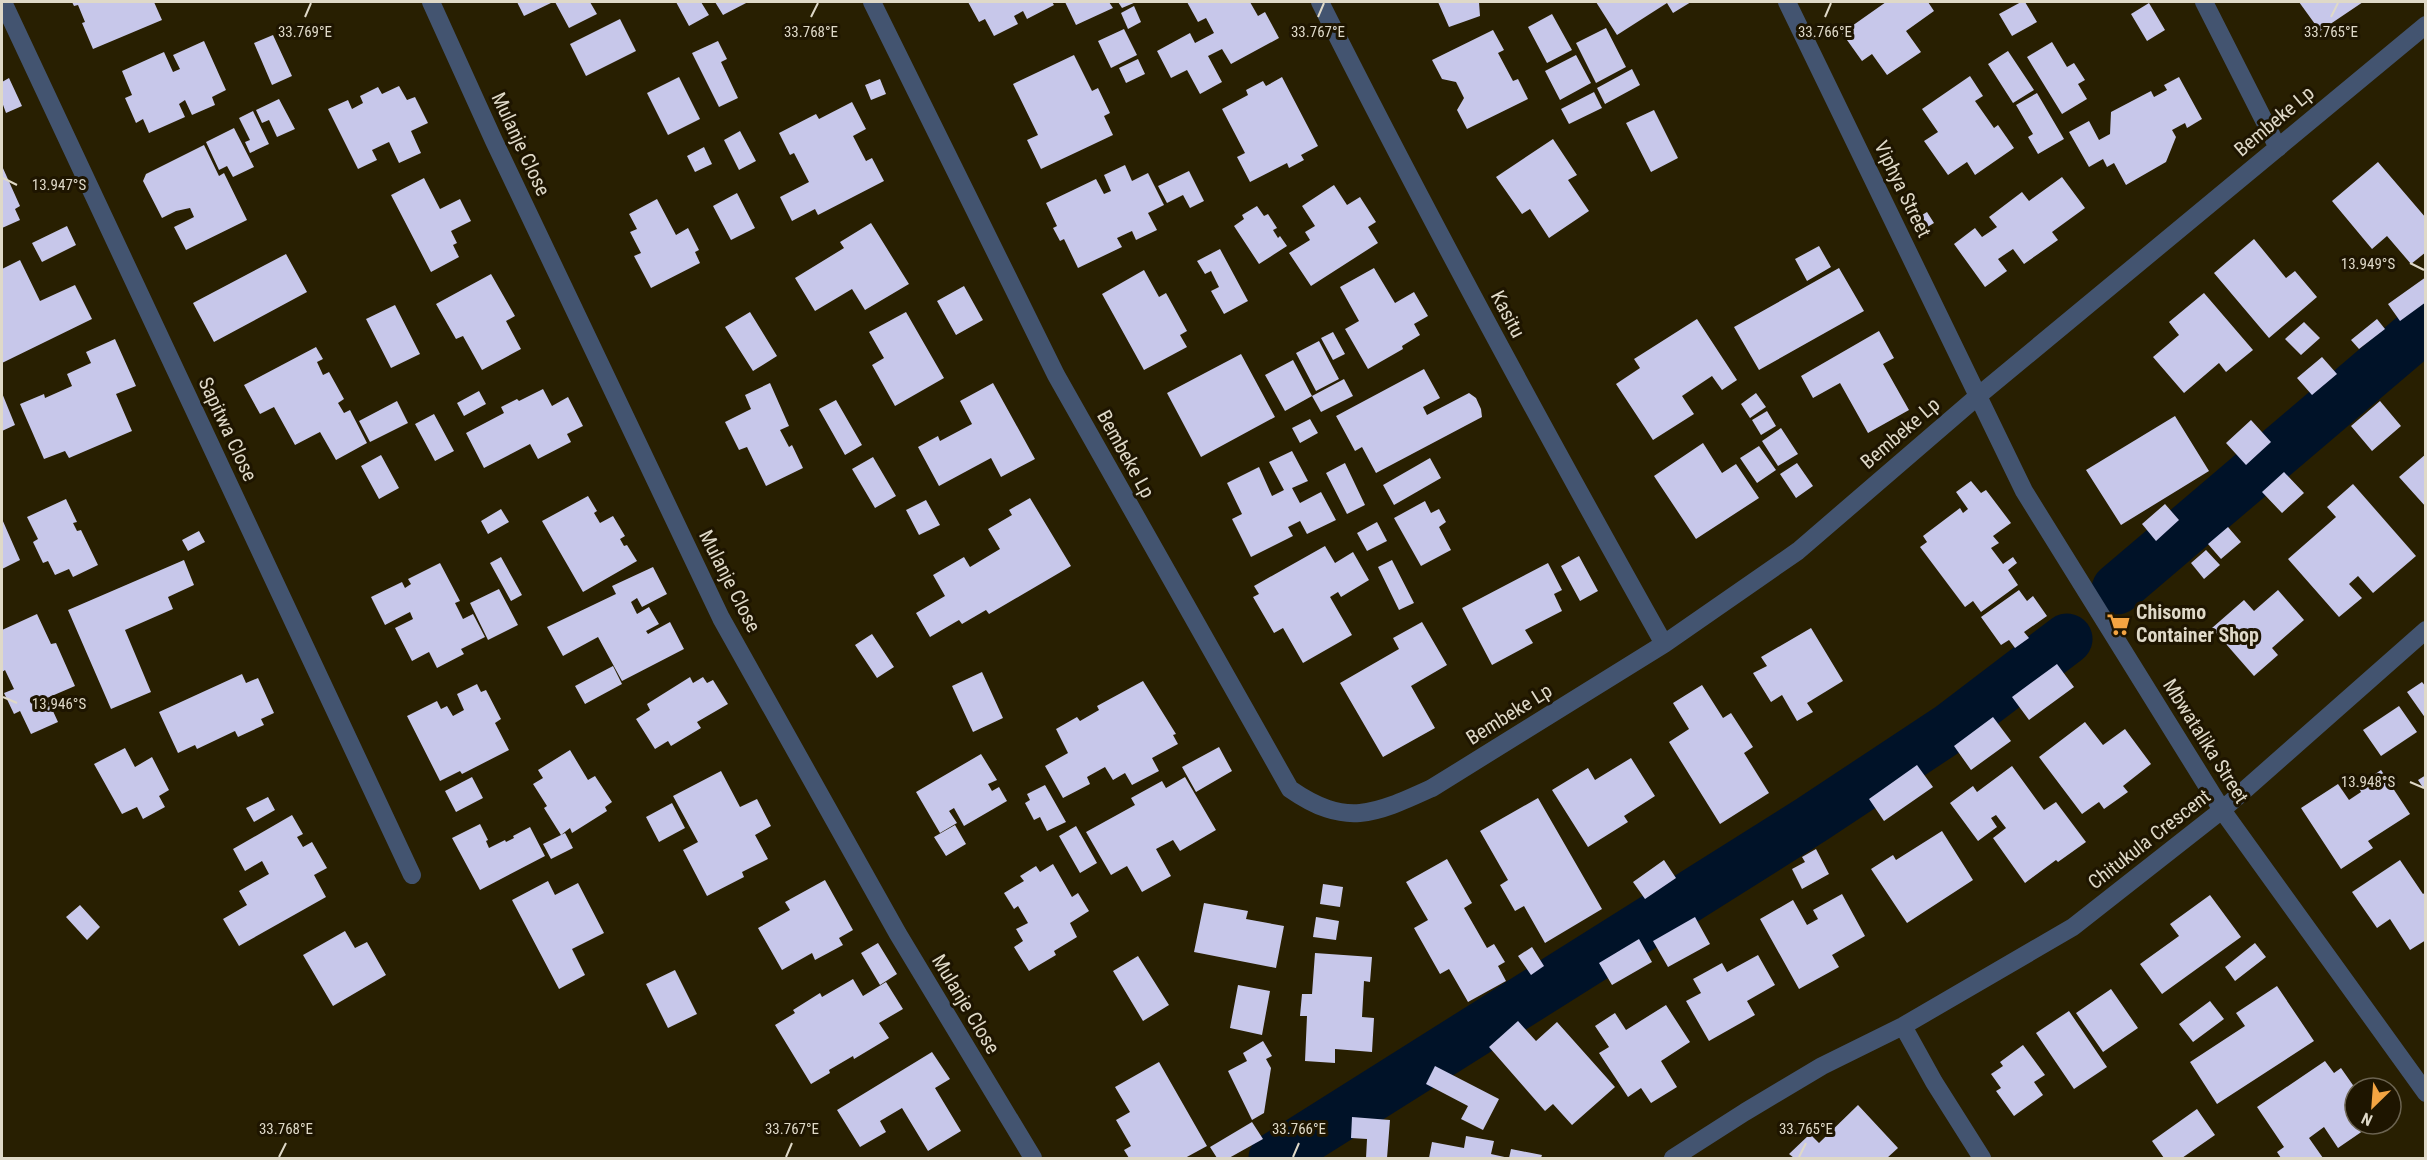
<svg xmlns="http://www.w3.org/2000/svg" width="2427" height="1160" font-family="'Roboto Condensed',sans-serif">
  <rect width="100%" height="100%" fill="#281f01"/>
  <g fill="none" stroke-linecap="round" stroke-linejoin="round">
    <!-- river -->
    <path stroke="#001228" stroke-width="51" d="M2117 589 2426 326
      M1274 1158 1811 820 1950 728 2067 639"/>
  </g>
  <!-- building -->
  <path fill="#c7c7ea" d="M72 2H154L162 20 93 49 82 23 85 22 78 5 74 6Z
    M517 2H553L524 16Z
    M555 2H590L597 14 569 28Z
    M676 2H701L709 15 689 26Z
    M715 2H748L723 15Z
    M968 2H1052L1054 5 1027 19 1023 11 1014 16 1018 24 994 36 985 19 979 22Z
    M1065 2H1109L1113 8 1076 25Z
    M1118 2H1136L1122 8Z
    M1187 2H1250L1258 16 1265 12 1279 38 1231 64 1222 49 1208 56 1222 82 1200 94 1187 70 1171 78 1157 51 1190 33 1195 43 1214 33 1206 18 1198 22Z
    M1438 2H1479L1480 16 1449 27Z
    M1596 2H1691L1673 13 1667 3 1617 35Z
    M1886 2H1928L1934 11 1906 31 1921 52 1887 75 1872 54 1862 61 1842 33Z
    M2021 2H2025L2037 22 2012 36 1999 14Z
    M2299 2H2363L2320 31Z
    M2149 3 2165 30 2147 41 2131 14Z
    M1134 6 1141 22 1128 29 1121 13Z
    M1552 14 1572 50 1547 63 1528 27Z
    M620 19 636 51 586 76 570 44Z
    M1606 28 1626 67 1596 83 1576 43Z
    M1124 29 1137 55 1111 68 1098 41Z
    M1493 30 1504 50 1498 53 1513 81 1518 79 1528 99 1467 129 1457 110 1464 98 1456 82 1442 79 1432 60Z
    M273 35 292 76 272 85 254 43Z
    M204 41 226 90 212 97 215 105 192 115 185 100 179 104 185 117 149 133 143 119 136 123 125 98 132 95 122 71 164 52 173 72 180 69 173 55Z
    M718 41 727 59 721 62 738 98 719 107 692 53Z
    M2052 42 2067 67 2074 63 2085 80 2078 84 2087 99 2062 114 2027 57Z
    M2008 51 2034 90 2013 103 1988 64Z
    M1074 55 1092 91 1098 88 1110 113 1104 116 1113 135 1041 169 1027 140 1038 135 1013 84Z
    M1576 55 1591 83 1560 100 1545 71Z
    M1138 59 1145 74 1126 83 1119 68Z
    M1632 69 1640 85 1605 104 1597 88Z
    M1970 76 1983 96 1975 101 1994 128 1998 125 2014 148 1975 175 1967 162 1948 175 1924 141 1938 132 1922 109Z
    M679 77 700 119 668 135 647 93Z
    M1282 77 1318 146 1301 155 1304 160 1289 168 1287 163 1250 182 1237 157 1245 153 1222 109 1248 95 1246 90 1263 81 1266 86Z
    M2179 77 2202 119 2187 128 2185 123 2172 130 2176 137 2166 162 2126 185 2114 163 2107 167 2103 159 2089 167 2069 132 2089 121 2099 140 2110 134 2111 112 2151 91 2154 97 2167 90 2164 85Z
    M9 78 22 106 6 113 2 102V82Z
    M880 79 886 94 871 100 865 85Z
    M399 86 407 100 415 97 428 123 411 131 421 153 399 163 389 142 372 150 377 160 358 169 328 109 348 100 352 109 363 103 360 96 378 87 382 94Z
    M1594 92 1602 108 1569 124 1561 109Z
    M2037 93 2064 139 2038 154 2028 137 2033 134 2016 105Z
    M279 99 295 129 277 137 269 120 262 123 256 110Z
    M852 102 866 129 853 136 866 161 872 158 884 181 818 215 815 209 792 221 780 197 809 182 794 153 790 155 779 133 816 114 819 119Z
    M1654 110 1678 158 1651 172 1626 123Z
    M253 111 269 144 250 153 245 142 250 140 239 118Z
    M234 128 254 167 233 177 227 166 219 170 206 142Z
    M740 131 756 161 739 170 724 140Z
    M1553 139 1577 175 1568 180 1589 211 1549 238 1530 209 1522 214 1496 177Z
    M204 145 219 176 224 173 247 220 186 250 174 227 194 217 190 208 176 211 162 218 143 181 146 174Z
    M704 147 712 164 695 172 687 156Z
    M2378 162 2426 218V252L2411 264 2387 236 2372 249 2332 201Z
    M1125 165 1132 181 1148 173 1164 205 1148 213 1157 230 1136 240 1132 231 1117 238 1122 247 1078 268 1064 239 1060 241 1053 228 1057 226 1046 203 1096 179 1104 194 1111 191 1104 175Z
    M2 166 20 206 15 209 20 220 2 228Z
    M1189 171 1204 201 1190 208 1183 195 1167 203 1158 186Z
    M2062 177 2085 208 2052 232 2058 240 2024 264 2013 249 1998 259 2007 271 1985 287 1954 244 1975 228 1982 237 1997 227 1989 217 2022 192 2029 201Z
    M424 178 440 209 460 199 471 221 451 231 457 243 453 245 459 257 431 272 391 195Z
    M1334 185 1347 205 1360 197 1376 222 1368 227 1378 243 1311 286 1289 253 1310 240 1305 232 1315 226 1302 206Z
    M737 193 755 228 731 240 713 206Z
    M657 199 676 235 688 228 699 250 695 252 700 263 651 288 634 256 641 253 630 232 637 229 629 214Z
    M1257 206 1264 216 1268 214 1277 228 1273 230 1278 238 1280 236 1287 246 1259 264 1234 226 1244 219 1242 215Z
    M1927 212 1934 223 1924 229 1917 218Z
    M871 223 909 284 865 310 852 289 815 311 795 278 844 248 840 242Z
    M67 226 76 245 42 262 32 243Z
    M2254 239 2286 278 2295 271 2317 297 2269 338 2214 273Z
    M1819 246 1831 267 1807 281 1795 259Z
    M1220 249 1248 301 1224 314 1211 291 1219 287 1211 271 1205 274 1197 261Z
    M286 254 307 292 214 342 193 303Z
    M20 260 40 301 75 285 92 319 2 363V269Z
    M1374 268 1395 303 1414 292 1428 316 1414 324 1420 335 1402 346 1403 349 1368 369 1345 329 1359 321 1340 287Z
    M1839 268 1864 311 1759 370 1734 327Z
    M1144 270 1159 297 1166 293 1187 331 1180 335 1187 347 1144 370 1102 294Z
    M491 274 515 316 506 321 521 349 482 370 463 336 456 339 436 304Z
    M2426 277V302L2400 321 2388 304Z
    M964 286 983 320 956 335 937 301Z
    M2204 293 2253 350 2226 372 2219 363 2184 393 2153 357 2179 335 2169 322Z
    M395 305 420 354 391 368 366 319Z
    M750 312 777 356 753 371 725 327Z
    M906 312 944 378 895 406 872 365 884 358 869 332Z
    M1697 319 1737 380 1722 390 1712 376 1682 396 1694 414 1653 440 1616 384 1640 368 1634 359Z
    M2377 319 2385 329 2359 349 2351 340Z
    M2304 322 2320 338 2301 355 2285 339Z
    M1879 331 1894 358 1883 364 1909 410 1868 433 1840 383 1813 398 1801 376Z
    M1333 332 1345 354 1333 360 1321 338Z
    M115 339 136 386 116 394 132 431 69 458 65 451 44 459 20 404 44 394 45 398 72 386 67 374 91 363 86 352Z
    M1319 341 1339 379 1316 391 1296 353Z
    M316 347 323 359 317 362 323 375 329 372 344 399 338 403 344 413 350 410 367 443 336 460 320 432 295 445 274 407 260 414 244 385Z
    M1241 354 1275 417 1201 457 1167 393Z
    M2322 357 2337 374 2312 395 2297 378Z
    M1293 360 1312 396 1285 411 1265 375Z
    M1424 369 1440 398 1423 407 1427 415 1469 393 1476 398 1481 409 1482 417 1376 473 1362 447 1355 451 1336 416Z
    M1344 379 1353 396 1321 412 1312 396Z
    M770 383 789 426 780 430 789 447 792 445 803 468 766 486 747 447 739 450 725 422 751 409 745 395Z
    M993 383 1035 459 1001 477 991 458 939 486 918 447 938 436 940 441 972 424 960 401Z
    M543 389 552 406 568 397 583 426 567 434 571 442 538 459 530 444 484 468 466 433 504 413 501 407 517 399 519 401Z
    M479 391 486 404 464 416 457 403Z
    M2 393 15 425 2 431Z
    M1756 393 1766 407 1750 418 1741 404Z
    M836 400 862 445 845 455 819 409Z
    M397 401 408 423 370 442 359 421Z
    M2380 401 2401 426 2372 451 2351 426Z
    M1767 411 1776 426 1761 435 1752 420Z
    M434 414 454 451 435 461 415 424Z
    M2175 416 2209 471 2121 525 2086 470Z
    M1310 419 1318 433 1300 443 1292 428Z
    M2251 420 2271 442 2246 465 2226 443Z
    M1781 428 1798 454 1778 466 1762 441Z
    M1703 443 1722 473 1736 464 1759 498 1696 539 1654 476Z
    M1759 446 1776 470 1757 483 1740 458Z
    M1292 451 1308 481 1292 488 1300 503 1321 492 1336 520 1307 534 1300 521 1288 527 1293 536 1251 557 1232 519 1242 514 1227 483 1259 467 1272 496 1284 490 1269 462Z
    M2426 454V507L2399 477Z
    M381 455 399 488 379 499 361 466Z
    M873 457 896 496 875 508 852 469Z
    M1430 458 1441 478 1394 505 1383 485Z
    M1345 463 1365 505 1347 514 1326 473Z
    M1797 463 1813 486 1796 498 1780 474Z
    M2284 472 2304 493 2282 513 2262 492Z
    M1971 481 1981 493 1986 490 2011 523 1993 536 1999 543 1991 548 2003 564 2013 557 2017 563 2008 570 2018 585 1981 612 1973 601 1965 607 1920 547 1927 542 1923 536 1960 508 1963 513 1968 509 1956 492Z
    M2353 484 2416 556 2373 593 2358 576 2349 584 2362 598 2339 617 2288 559 2336 517 2327 507Z
    M588 496 597 511 594 513 600 523 613 516 625 536 620 539 624 546 627 545 637 561 583 592 542 521Z
    M1030 498 1071 566 989 614 986 610 962 624 959 620 930 637 916 613 945 596 933 575 964 557 970 567 1000 549 988 529 1012 515 1009 510Z
    M66 499 77 522 73 523 77 531 81 530 98 565 73 577 69 569 55 575 48 561 43 563 33 542 38 539 27 517Z
    M926 500 940 525 919 535 906 510Z
    M1425 501 1431 513 1439 509 1446 522 1439 527 1451 550 1421 566 1394 518Z
    M2165 504 2179 520 2156 541 2142 524Z
    M501 509 509 522 488 534 481 521Z
    M2 519 20 560 2 569Z
    M1377 522 1387 541 1367 551 1357 533Z
    M2228 527 2241 542 2221 559 2208 544Z
    M199 531 205 542 188 551 182 540Z
    M1325 546 1335 563 1353 552 1369 580 1341 597 1338 592 1330 597 1352 635 1303 663 1283 628 1274 633 1253 597 1259 594 1254 586Z
    M2206 550 2220 565 2204 579 2191 563Z
    M1579 556 1598 591 1580 601 1561 566Z
    M501 557 522 595 511 601 490 563Z
    M184 560 194 585 168 597 173 609 125 630 151 692 111 709 68 610Z
    M1392 560 1414 603 1399 610 1378 567Z
    M440 563 460 601 455 603 463 619 473 614 485 637 461 649 464 654 437 668 429 652 412 661 395 628 413 619 410 612 385 625 371 597 402 582 405 588 411 584 408 579Z
    M1548 563 1562 590 1554 594 1562 611 1525 630 1533 643 1492 665 1462 608Z
    M653 567 667 594 642 607 637 598 631 602 637 614 649 607 659 624 646 631 648 634 670 622 684 649 622 681 598 637 563 656 547 627 616 594 612 586Z
    M499 589 518 625 488 640 470 603Z
    M2019 590 2027 601 2033 596 2047 616 2024 632 2029 638 2015 648 2009 640 2001 645 1981 617Z
    M2278 590 2304 620 2272 648 2278 655 2254 676 2212 628 2244 600 2254 611Z
    M37 614 51 644 56 643 75 686 47 698 58 722 31 734 20 711 14 714 4 693 14 689 5 670 2 672V630Z
    M1422 622 1447 665 1411 686 1435 728 1383 757 1340 683 1399 649 1393 638Z
    M1811 628 1843 681 1807 703 1813 712 1797 721 1782 695 1771 702 1753 673 1767 666 1761 657Z
    M872 634 894 667 877 678 855 645Z
    M2057 664 2074 687 2029 720 2012 697Z
    M613 666 622 684 585 704 575 686Z
    M982 672 1003 718 973 732 952 686Z
    M242 674 246 683 258 678 274 713 261 719 264 725 238 737 235 731 197 749 195 745 178 753 159 712Z
    M690 677 693 683 703 677 707 683 713 680 728 704 697 722 701 728 671 746 668 741 655 749 636 719 650 710 647 704Z
    M1143 681 1176 734 1173 735 1178 744 1152 758 1159 771 1132 785 1125 773 1113 780 1105 767 1087 777 1090 784 1063 798 1045 766 1068 753 1056 729 1077 717 1080 721 1099 710 1097 706Z
    M2422 682 2426 687V719L2407 692Z
    M477 684 481 692 486 690 501 719 495 723 509 750 462 774 460 771 440 781 407 716 437 701 441 709 447 706 453 716 464 710 457 694Z
    M1702 685 1723 718 1731 713 1753 747 1744 753 1769 793 1720 824 1669 742 1689 729 1673 703Z
    M2399 706 2417 732 2381 756 2363 730Z
    M1993 717 2011 741 1971 770 1954 746Z
    M2085 722 2103 745 2125 729 2151 764 2123 786 2128 792 2104 809 2099 802 2082 814 2039 757Z
    M1219 747 1232 771 1196 792 1182 767Z
    M125 748 135 767 152 757 169 790 159 796 165 807 143 819 137 807 122 814 94 764Z
    M570 750 588 780 595 776 612 802 605 807 607 811 572 833 570 828 561 835 544 808 547 806 533 784 543 778 538 770Z
    M981 754 997 780 988 784 992 791 999 787 1007 801 964 826 954 808 949 811 957 823 940 833 916 792Z
    M1631 758 1655 796 1624 816 1628 822 1588 847 1552 790 1588 768 1595 780Z
    M1917 765 1933 787 1884 821 1869 799Z
    M2012 766 2044 810 2056 802 2086 842 2058 862 2056 860 2025 883 1993 838 2006 828 1996 815 1991 818 1997 827 1978 841 1950 803 1973 786 1977 792Z
    M2381 770 2410 814 2368 841 2373 848 2341 869 2301 808 2338 784 2349 800 2361 792 2358 786Z
    M721 771 740 807 757 799 771 826 755 835 768 859 742 872 744 877 707 896 683 850 698 842 673 796Z
    M2426 775V792L2418 780Z
    M472 777 483 798 456 812 445 791Z
    M1185 777 1216 830 1180 851 1173 840 1156 849 1171 876 1142 892 1127 866 1111 875 1086 832 1135 805 1131 798 1162 781 1166 788Z
    M1045 785 1066 822 1047 831 1040 817 1034 820 1025 803 1030 800 1027 794Z
    M268 797 275 810 254 822 246 808Z
    M1538 798 1602 909 1545 943 1524 906 1515 911 1500 885 1508 880 1480 831Z
    M672 803 685 828 659 842 646 817Z
    M292 815 303 834 297 837 303 847 312 842 327 868 314 875 326 897 239 946 223 919 247 905 239 891 269 874 262 861 245 871 233 849Z
    M480 824 488 840 486 841 489 848 505 840 506 842 514 838 513 836 530 827 545 856 480 890 452 838Z
    M955 825 966 844 946 856 934 837Z
    M1076 826 1097 863 1080 873 1059 836Z
    M1942 831 1973 880 1907 923 1871 869 1893 855 1896 860Z
    M565 833 573 848 551 859 543 844Z
    M1816 849 1829 874 1802 889 1792 869 1805 862 1802 857Z
    M1447 859 1472 903 1464 908 1487 948 1494 944 1505 962 1498 966 1506 981 1468 1002 1449 969 1440 974 1414 928 1428 920 1406 882Z
    M1664 860 1676 878 1645 899 1633 882Z
    M2400 860 2423 894 2426 892V940L2410 950 2390 919 2377 928 2352 892Z
    M1053 864 1072 897 1078 893 1089 911 1070 923 1077 937 1054 951 1056 955 1029 971 1014 947 1023 941 1016 929 1028 923 1018 906 1014 909 1004 893 1024 881 1020 876 1036 866 1040 872Z
    M825 880 853 930 839 938 843 945 815 960 812 953 782 970 758 928 790 910 785 902Z
    M548 881 555 895 578 883 604 933 572 949 585 975 559 989 512 900Z
    M1323 884 1343 887 1340 907 1320 904Z
    M1842 894 1865 936 1832 955 1839 967 1799 989 1760 919 1793 900 1807 925 1818 919 1813 910Z
    M2210 895 2241 937 2162 994 2140 964 2179 936 2170 924Z
    M1204 903 1248 911 1246 919 1284 926 1276 968 1194 952Z
    M80 905 100 927 87 940 66 917Z
    M1316 917 1339 921 1336 940 1313 937Z
    M1695 917 1710 944 1668 967 1653 941Z
    M345 931 355 948 367 942 386 975 333 1006 303 955Z
    M1639 939 1652 962 1612 985 1599 963Z
    M878 943 897 974 880 985 861 953Z
    M2255 943 2266 957 2235 981 2225 967Z
    M1532 947 1544 966 1531 975 1518 956Z
    M1315 953 1372 957 1370 982 1364 981 1362 1017 1374 1018 1372 1052 1335 1049V1063L1305 1061 1307 1016H1300L1302 994H1312Z
    M1758 955 1775 985 1747 1001 1755 1015 1709 1041 1686 1001 1701 993 1693 979 1722 963 1727 972Z
    M1138 956 1169 1005 1143 1021 1113 971Z
    M675 970 697 1014 668 1028 646 984Z
    M853 979 863 996 886 982 903 1009 879 1023 889 1038 854 1059 853 1056 829 1070 830 1073 811 1084 775 1025 795 1013 793 1010 820 993 822 997Z
    M1238 985 1270 991 1262 1035 1230 1028Z
    M2277 986 2314 1041 2217 1104 2190 1062 2245 1026 2236 1013Z
    M2111 989 2138 1028 2103 1052 2076 1013Z
    M2210 1001 2224 1019 2193 1042 2179 1024Z
    M1666 1005 1690 1042 1661 1061 1677 1087 1651 1103 1641 1088 1628 1097 1599 1053 1609 1047 1595 1026 1615 1013 1626 1030Z
    M2069 1011 2107 1067 2074 1089 2036 1033Z
    M1518 1021 1536 1041 1557 1022 1615 1087 1572 1125 1553 1104 1545 1111 1489 1047Z
    M1263 1041 1272 1056 1266 1059 1271 1068 1264 1113 1252 1120 1228 1071 1247 1061 1243 1053Z
    M2023 1045 2045 1075 2034 1082 2043 1095 2014 1116 1996 1091 2001 1088 1991 1074 2003 1066 2000 1062Z
    M932 1052 950 1079 935 1088 961 1131 928 1151 902 1108 880 1121 886 1132 860 1147 837 1110Z
    M2325 1061 2334 1073 2341 1068 2355 1088V1124H2373L2338 1148 2324 1127 2309 1138 2323 1158H2281L2277 1152 2284 1147 2257 1107Z
    M1159 1062 1207 1146 1185 1158H1129L1124 1150 1131 1146 1116 1120 1130 1112 1115 1087Z
    M1435 1066 1499 1099 1483 1130 1461 1119 1468 1106 1426 1084Z
    M1858 1105 1898 1148 1887 1158H1794L1789 1154 1810 1134 1819 1143Z
    M2197 1109 2215 1135 2182 1158H2164L2152 1141Z
    M1352 1117 1390 1120 1387 1158H1366L1367 1139 1351 1138Z
    M1252 1122 1263 1139 1229 1158H1217L1210 1147Z
    M1466 1136 1494 1141 1491 1154 1509 1158 1511 1149 1542 1155 1541 1158H1429L1432 1142 1464 1148Z"/>
  <g fill="none" stroke-linecap="round" stroke-linejoin="round">
    <!-- street -->
    <path stroke="#435470" stroke-width="18" d="M3 2 412 875
      M431 2 494 141 721 618 898 934 1033 1158
      M872 2 1056 375 1290 789C1346 828 1375 814 1432 788L1664 644 1798 551 1978 396 2426 25
      M1320 2C1429 219 1545 432 1664 644
      M1787 2 2024 491 2222 810 2426 1093
      M2204 2 2278 148
      M1903 1026 1934 1082 1982 1158
      M1673 1158 1745 1112 1822 1066 1903 1026 2073 927 2222 810 2426 630"/>
  </g>
  <!-- ticks -->
  <path fill="none" stroke="#dfd9c8" stroke-width="2" d="M305 17 311 3M811 17 818 3M1318 17 1324 3M1825 17 1831 3M2331 17 2338 3M3 178 17 185M2410 263 2424 270M3 697 17 703M2410 782 2424 788M279 1157 286 1143M786 1157 792 1143M1293 1157 1299 1143M1799 1157 1806 1143"/>
  <!-- icons -->
  <defs>
    <symbol id="supermarket-bare" viewBox="-9 -9 18 18"><path d="M-6-5.5h2.5l.6 2H6L4.5 2H-2.5L-4.4-4H-6ZM-1.5 3.2a1.3 1.3 0 1 0 .1 0ZM3 3.2a1.3 1.3 0 1 0 .1 0Z" fill="#f3a442" stroke="#1e1500" stroke-width="2.5" paint-order="stroke"/></symbol>
  </defs>
  <g fill-rule="evenodd">
    <use href="#supermarket-bare" x="2102" y="608" width="33" height="33"/>
  </g>
  <g text-anchor="middle" dominant-baseline="central" stroke-width="6" stroke-linejoin="round" paint-order="stroke">
    <!-- street labels -->
    <g font-size="20" fill="#dfd9c8" stroke="#1e1500">
      <text transform="translate(2274 121) rotate(-40)">Bembeke Lp</text>
      <text transform="translate(521 144) rotate(65)">Mulanje Close</text>
      <text transform="translate(1903 189) rotate(64)">Viphya Street</text>
      <text transform="translate(1508 314) rotate(62)">Kasitu</text>
      <text transform="translate(228 429) rotate(65)">Sapitwa Close</text>
      <text transform="translate(1900 433) rotate(-41)">Bembeke Lp</text>
      <text transform="translate(1126 454) rotate(61)">Bembeke Lp</text>
      <text transform="translate(730 581) rotate(63)">Mulanje Close</text>
      <text transform="translate(1509 714) rotate(-32)">Bembeke Lp</text>
      <text transform="translate(2206 741) rotate(58)">Mbwatalika Street</text>
      <text transform="translate(2149 839) rotate(-38)">Chitukula Crescent</text>
      <text transform="translate(966 1004) rotate(59)">Mulanje Close</text>
    </g>
    <!-- poi labels -->
    <g font-size="20" font-weight="bold" fill="#dfd9c8" stroke="#1e1500" text-anchor="start">
      <text x="2136" y="612">Chisomo<tspan x="2136" dy="23">Container Shop</tspan></text>
    </g>
  </g>
  <g font-size="15" text-anchor="middle" fill="#dfd9c8" stroke="#1e1500" stroke-width="6" stroke-linejoin="round" paint-order="stroke">
    <text x="811" y="37">33.768°E</text>
    <text x="1318" y="37">33.767°E</text>
    <text x="1825" y="37">33.766°E</text>
    <text x="2331" y="37">33.765°E</text>
    <text x="305" y="37">33.769°E</text>
    <text x="59" y="190">13.947°S</text>
    <text x="2368" y="269">13.949°S</text>
    <text x="59" y="709">13.946°S</text>
    <text x="2368" y="787">13.948°S</text>
    <text x="286" y="1134">33.768°E</text>
    <text x="792" y="1134">33.767°E</text>
    <text x="1299" y="1134">33.766°E</text>
    <text x="1806" y="1134">33.765°E</text>
  </g>
  <!-- border -->
  <rect width="2427" height="1160" fill="none" stroke="#dfd9c8" stroke-width="6"/>
  <!-- north arrow -->
  <g transform="translate(2373 1106) rotate(205)"><circle r="28" fill="#1e1500" stroke="#6b6350" stroke-width="1.5"/>
  <path d="M0-4.5L10 22L0 15L-10 22Z" fill="#f3a442"/>
  <text y="-9" font-size="16" font-weight="bold" text-anchor="middle" fill="#dfd9c8">N</text>
  </g>
</svg>
